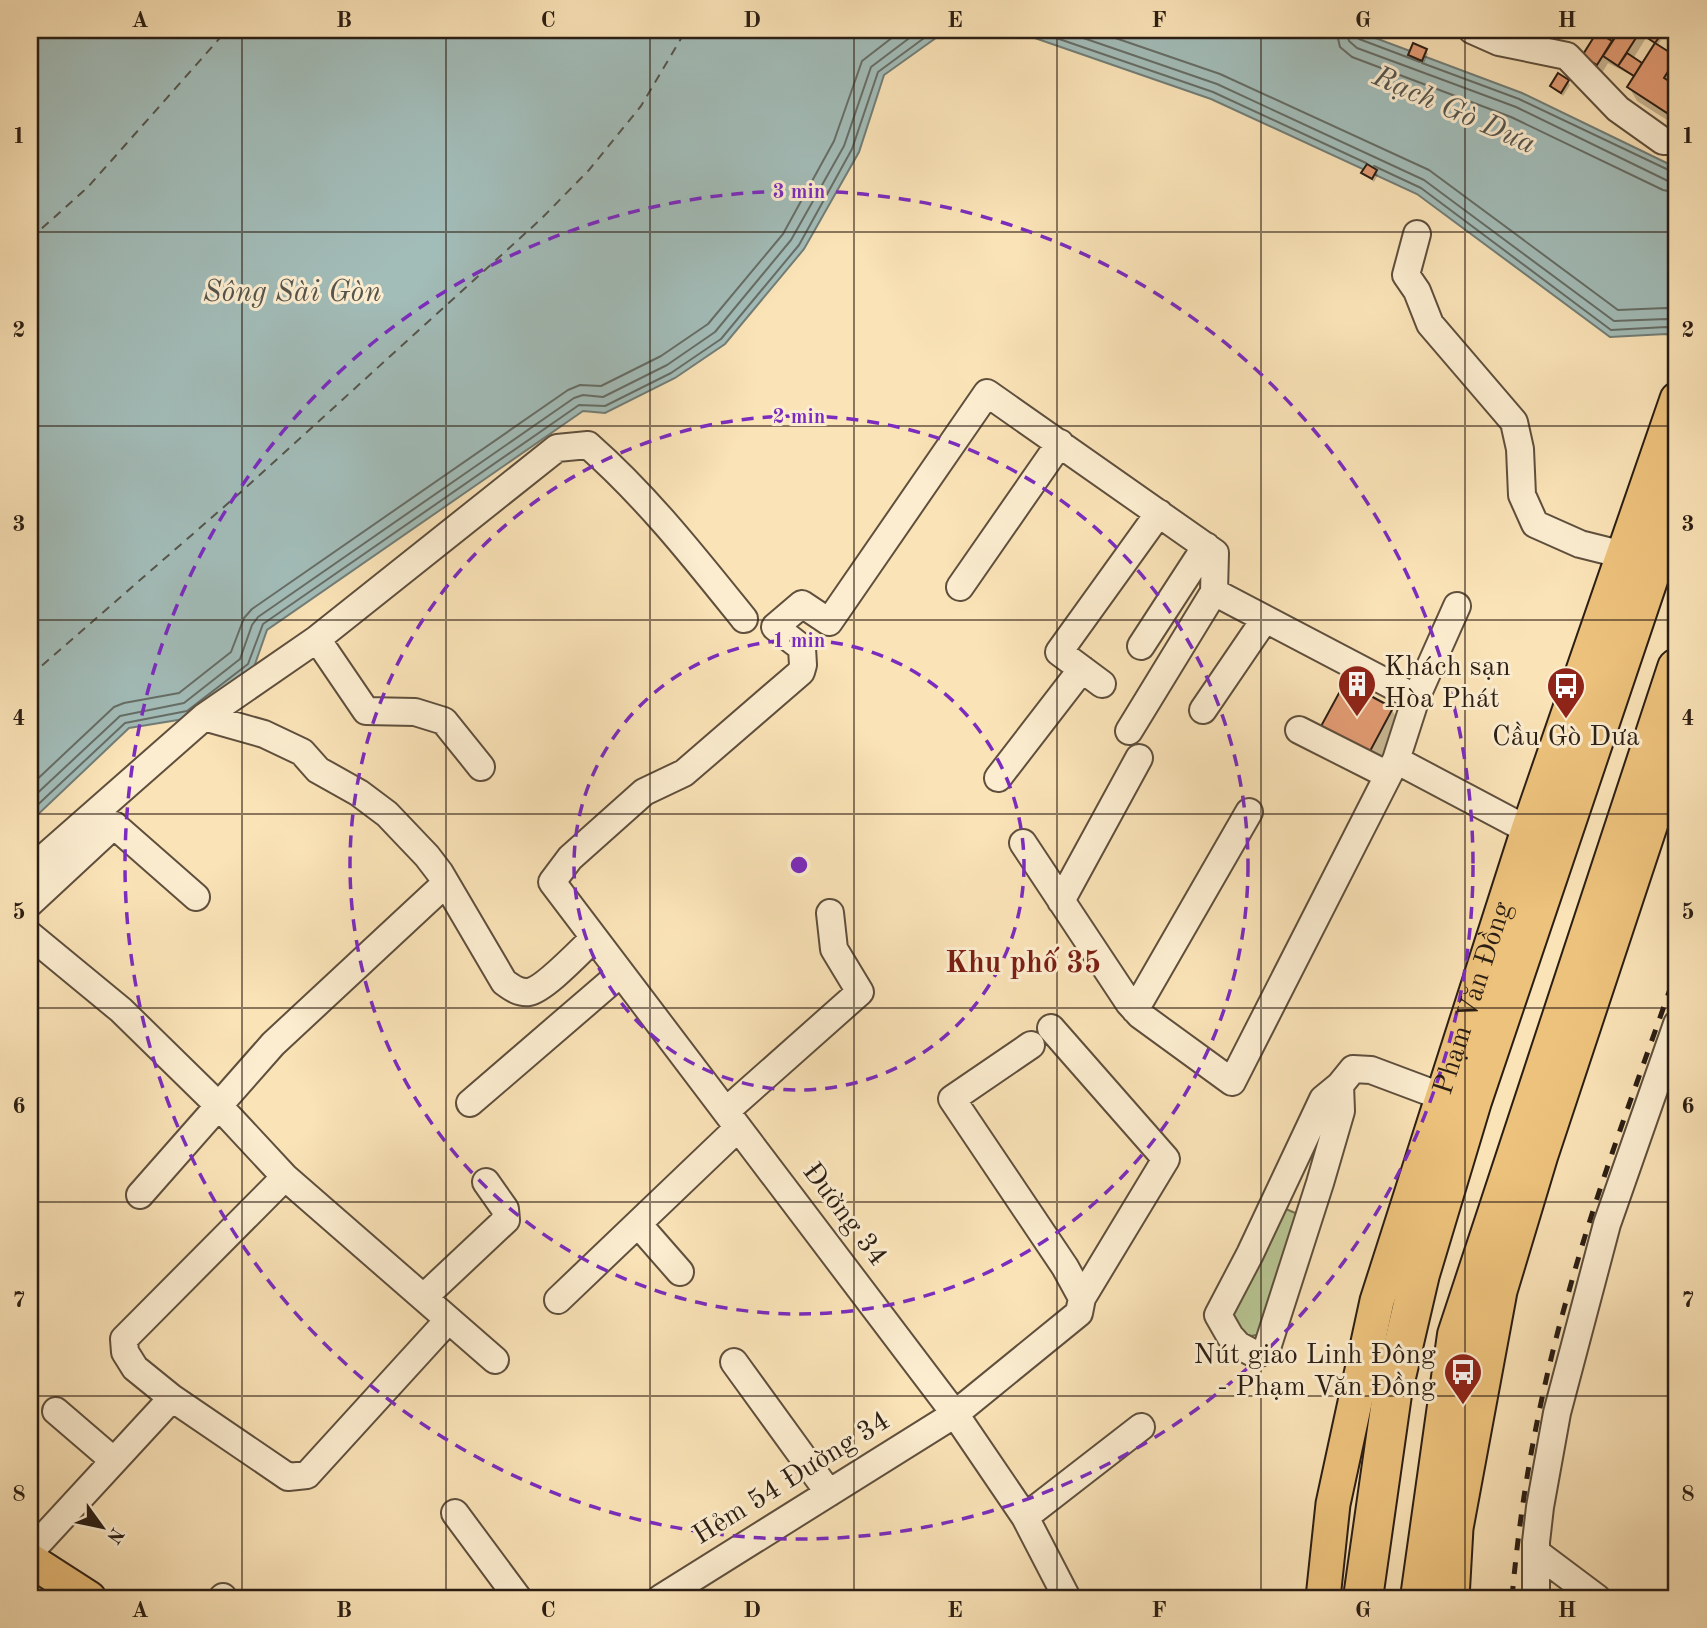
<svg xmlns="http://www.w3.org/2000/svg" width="1707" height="1628" font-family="'Old Standard TT',serif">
  <rect width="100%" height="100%" fill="#fae3b7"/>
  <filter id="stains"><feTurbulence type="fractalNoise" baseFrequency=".00286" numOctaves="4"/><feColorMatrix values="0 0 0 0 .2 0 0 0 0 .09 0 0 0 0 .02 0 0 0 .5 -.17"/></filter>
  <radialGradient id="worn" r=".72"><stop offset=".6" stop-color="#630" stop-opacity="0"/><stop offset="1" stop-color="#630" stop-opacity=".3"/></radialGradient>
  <!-- green -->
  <path fill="#b8c593" stroke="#727254" stroke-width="2" d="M1286 1209 1300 1215 1262 1334 1251 1336 1242 1334 1231 1318Z"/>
  <!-- water -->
  <path fill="#a2bcb8" stroke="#727d76" stroke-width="2" d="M30 30H947L884 75 859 152 804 249 725 344 675 378 605 413 583 411 267 630 254 667 190 718 129 728 30 822Z
    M972 30H1354L1522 93 1677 168V339L1666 334 1610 337 1417 194 1211 99 1029 36Z"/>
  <!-- shadow -->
  <path fill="#0003" fill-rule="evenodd" d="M1601 30H1640L1644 36 1648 30 1661 40 1657 46 1676 59 1677 82 1674 86 1677 88V121L1675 125 1637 101 1629 87 1635 77 1608 63 1602 73 1589 64 1584 56ZM1646 38 1656 45 1643 65 1633 59Z
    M1658 30H1677V45L1671 38Z
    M1426 51 1428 54 1424 64 1412 58 1410 55Z
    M1568 82 1570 85 1563 96 1552 86Z
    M1376 171 1378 175 1374 182 1363 173Z
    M1392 710 1408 737 1384 781 1338 756Z"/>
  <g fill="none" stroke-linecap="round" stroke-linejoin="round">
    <!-- shore -->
    <path stroke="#666d66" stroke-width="2" d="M1033 30 1213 92 1366 163
      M1060 30 1217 84 1424 180 1614 321 1666 319 1677 322
      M1092 30 1220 74 1429 170 1618 310 1666 308 1677 311
      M1336 30 1340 47 1352 57 1511 117 1663 190 1677 193
      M1346 30 1349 41 1357 48 1516 107 1668 181 1677 182
      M1355 30 1359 39 1420 62
      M1422 63 1519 99 1677 174
      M1374 166 1421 188 1611 330 1666 327 1677 331
      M30 786 114 707 124 703 179 693 231 652 244 618 252 609 568 390 580 385 601 386 661 356 708 324 783 234 834 141 862 61 902 30
      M30 800 120 716 184 703 240 659 252 625 258 617 574 398 583 395 603 397 667 365 715 332 791 240 844 146 871 67 920 30
      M30 812 125 723 187 711 248 664 263 624 579 405 605 406 671 373 721 339 799 245 852 149 878 72 935 30"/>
    <!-- ferry -->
    <path stroke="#55554d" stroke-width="2" stroke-dasharray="9 7" stroke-linecap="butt" d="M30 239 88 187 227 30
      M30 676 241 492 541 219 589 170 641 106 686 30"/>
  </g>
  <!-- building -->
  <path fill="#e39b73" stroke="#2b1e14" stroke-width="2" d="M1599 30H1620L1612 41 1597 32Z
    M1620 30H1641L1618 66 1603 56Z
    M1646 30H1651L1660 36 1655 43 1643 35Z
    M1597 32 1612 41 1597 65 1582 56Z
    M1413 43 1427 49 1422 61 1408 55Z
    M1655 43 1677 57 1664 78 1677 86V96L1667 113 1627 87Z
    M1627 53 1642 63 1634 76 1618 66Z
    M1558 73 1569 80 1561 93 1550 86Z
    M1367 164 1377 170 1372 179 1361 173Z
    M1345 682 1393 708 1368 755 1320 728Z"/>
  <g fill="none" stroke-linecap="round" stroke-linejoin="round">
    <defs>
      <path id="minor" d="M1472 30 1499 42 1567 56 1618 109 1663 141H1677
        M1417 234 1406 275 1417 291 1430 324 1514 422 1520 449 1522 495 1535 524 1580 544 1624 555
        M960 587 1060 443
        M317 639 366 711 415 712 444 721 481 767
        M1141 646 1206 546
        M1102 684 1059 652 1159 513
        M1416 698 1457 606
        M1203 710 1265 619
        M204 717 264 734 302 752 318 770 359 793 387 814 427 856 440 873 504 982C512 988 519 993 529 992 545 989 581 950 594 938
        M1299 730 1388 775
        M1129 731 1214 592
        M998 778 1082 669
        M1023 843 1129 1003 1140 1015 1232 1082 1396 760
        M30 870 204 717 317 639 557 448 588 445C647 497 695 558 744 619
        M1061 901 1139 758
        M30 903 114 825 196 897
        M30 935 121 1010 218 1105 285 1177 495 1360
        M1135 1010 1249 812
        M1031 1045 952 1099 1065 1267 1082 1298
        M1340 1085 1341 1111 1320 1183 1267 1348 1260 1353H1253L1238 1345 1230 1336 1218 1315 1250 1254 1323 1099 1340 1085 1353 1069 1371 1070 1443 1097
        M470 1103 621 973
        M726 1111 860 992 834 949 830 913
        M285 1177 124 1339 125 1352 135 1368 172 1398 288 1477 307 1475 442 1327
        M140 1195 273 1044 445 884
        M638 1224 680 1272
        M424 1297 506 1220 505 1209 486 1182
        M558 1300 738 1128
        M734 1362 829 1493
        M56 1411 113 1460
        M455 1513 518 1598
        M1025 1517 1141 1427
        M30 1552 172 1398
        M1537 1553 1597 1598
        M222 1598 223 1597
        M661 1598 955 1414 1079 1313 1082 1298 1166 1159 1051 1028
        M1067 1598 1025 1517 955 1414 552 882 570 858 644 792 684 773 801 672 803 665 802 648 775 627 802 604 829 622 987 393 1215 553 1214 592 1416 698 1396 760 1528 830
        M1536 1598V1542L1540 1507 1557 1413 1607 1224 1677 1024"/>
      <g id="major">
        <path d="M30 1560 89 1598"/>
        <path id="s1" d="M1323 1598 1333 1504 1377 1301 1528 830 1677 399"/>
        <path d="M1452 1598 1456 1528 1500 1291 1541 1155 1677 745"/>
      </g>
      <path id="highway" d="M1363 1598 1392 1394 1420 1274 1472 1101 1651 571 1677 487
        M1420 1598 1457 1335 1677 668"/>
    </defs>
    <!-- minor casing -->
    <use href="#minor" stroke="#5f4f3d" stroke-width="30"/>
    <!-- major casing -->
    <use href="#major" stroke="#2b1e14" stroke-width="37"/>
    <!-- highway casing -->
    <use href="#highway" stroke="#2b1e14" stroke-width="42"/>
    <!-- minor -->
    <use href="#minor" stroke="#fcedd0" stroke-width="26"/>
    <!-- major -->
    <use href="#major" stroke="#edc27c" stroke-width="33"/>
    <!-- highway -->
    <use href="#highway" stroke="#edc27c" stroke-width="38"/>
    <!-- rail -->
    <path stroke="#2b1e14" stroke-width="5" stroke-dasharray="12 12" stroke-linecap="butt" d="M1512 1598C1521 1494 1540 1391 1569 1291 1599 1182 1640 1076 1677 969"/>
  </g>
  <!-- grid -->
  <path fill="none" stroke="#2b1e14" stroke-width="2" stroke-opacity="0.55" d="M242 30V1598M446 30V1598M650 30V1598M854 30V1598M1057 30V1598M1261 30V1598M1465 30V1598M30 232H1677M30 426H1677M30 620H1677M30 814H1677M30 1008H1677M30 1202H1677M30 1396H1677"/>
  <!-- distance rings -->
  <g fill="none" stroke="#7b2cbf" stroke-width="3.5" stroke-dasharray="12 9">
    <circle cx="799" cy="865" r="225"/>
    <circle cx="799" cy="865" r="449"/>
    <circle cx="799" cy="865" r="674"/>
  </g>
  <!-- icons -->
  <defs>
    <symbol id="building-pin" viewBox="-11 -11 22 30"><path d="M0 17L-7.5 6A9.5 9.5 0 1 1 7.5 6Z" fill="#8f2418" stroke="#fcedd0"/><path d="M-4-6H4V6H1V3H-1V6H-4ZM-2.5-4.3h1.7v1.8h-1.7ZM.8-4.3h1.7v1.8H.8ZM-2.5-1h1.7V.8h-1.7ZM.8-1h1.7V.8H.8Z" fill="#fff"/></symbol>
    <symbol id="bus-pin" viewBox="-11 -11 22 30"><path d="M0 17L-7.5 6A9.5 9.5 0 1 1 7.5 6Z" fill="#8f2418" stroke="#fcedd0"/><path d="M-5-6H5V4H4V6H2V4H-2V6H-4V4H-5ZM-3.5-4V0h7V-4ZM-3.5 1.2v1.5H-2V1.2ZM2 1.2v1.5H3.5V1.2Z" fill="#fff"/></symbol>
  </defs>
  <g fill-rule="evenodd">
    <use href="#building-pin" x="1335" y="662" width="44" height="60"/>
    <use href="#bus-pin" x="1544" y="664" width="44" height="60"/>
    <use href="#bus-pin" x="1441" y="1350" width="44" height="60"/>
  </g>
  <g text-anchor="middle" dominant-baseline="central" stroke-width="6" stroke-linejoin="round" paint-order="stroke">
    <!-- poi labels -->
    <g font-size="28" fill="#2b1e14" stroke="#fcedd0" text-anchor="start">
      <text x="1384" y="668">Khách sạn<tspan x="1384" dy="32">Hòa Phát</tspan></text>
      <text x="1566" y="738" text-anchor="middle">Cầu Gò Dưa</text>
      <text x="1436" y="1356" text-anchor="end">Nút giao Linh Đông<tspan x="1436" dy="32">- Phạm Văn Đồng</tspan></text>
    </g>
    <!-- street labels -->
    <g font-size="28" fill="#2b1e14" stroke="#fcedd0">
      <text stroke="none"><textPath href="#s1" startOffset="620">Phạm Văn Đồng</textPath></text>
      <text transform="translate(844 1215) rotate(53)">Đường 34</text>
      <text transform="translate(792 1479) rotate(-32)">Hẻm 54 Đường 34</text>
    </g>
    <!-- water labels -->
    <g font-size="30" font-style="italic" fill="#55554d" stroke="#fcedd0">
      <text transform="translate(1454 111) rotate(24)">Rạch Gò Dưa</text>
      <text x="292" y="293">Sông Sài Gòn</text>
    </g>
    <!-- neighbourhood labels -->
    <g font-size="30" font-weight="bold" fill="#7a1f14" stroke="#fcedd0">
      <text x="1023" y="964">Khu phố 35</text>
    </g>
  </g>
  <circle cx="799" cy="865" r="10" fill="#7b2cbf" stroke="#fcedd0" stroke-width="3.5"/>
  <g font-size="21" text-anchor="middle" font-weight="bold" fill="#7b2cbf" stroke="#fcedd0" stroke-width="6" stroke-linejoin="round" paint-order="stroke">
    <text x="799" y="198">3 min</text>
    <text x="799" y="423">2 min</text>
    <text x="799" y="647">1 min</text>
  </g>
  <!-- margin -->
  <rect width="1707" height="1628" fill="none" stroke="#fae3b7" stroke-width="77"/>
  <!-- north arrow -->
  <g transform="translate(102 1527) rotate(123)" stroke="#fcedd0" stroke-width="5" paint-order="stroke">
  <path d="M0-5L12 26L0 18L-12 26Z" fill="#2b1e14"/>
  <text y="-10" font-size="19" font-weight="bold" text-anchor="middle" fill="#2b1e14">N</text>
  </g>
  <rect x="38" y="38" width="1630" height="1552" fill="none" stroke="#2b1e14" stroke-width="2.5"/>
  <g font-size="23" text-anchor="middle" font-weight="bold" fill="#2b1e14">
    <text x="140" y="27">A</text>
    <text x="344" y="27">B</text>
    <text x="548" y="27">C</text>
    <text x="752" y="27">D</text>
    <text x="955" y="27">E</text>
    <text x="1159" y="27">F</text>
    <text x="1363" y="27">G</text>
    <text x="1567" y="27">H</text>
    <text x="19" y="143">1</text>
    <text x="1688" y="143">1</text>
    <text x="19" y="337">2</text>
    <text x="1688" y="337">2</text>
    <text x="19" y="531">3</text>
    <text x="1688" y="531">3</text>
    <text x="19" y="725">4</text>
    <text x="1688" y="725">4</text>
    <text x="19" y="919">5</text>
    <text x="1688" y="919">5</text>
    <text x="19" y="1113">6</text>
    <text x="1688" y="1113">6</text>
    <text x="19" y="1307">7</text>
    <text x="1688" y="1307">7</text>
    <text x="19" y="1501">8</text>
    <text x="1688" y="1501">8</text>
    <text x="140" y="1617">A</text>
    <text x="344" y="1617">B</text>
    <text x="548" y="1617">C</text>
    <text x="752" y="1617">D</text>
    <text x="955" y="1617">E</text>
    <text x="1159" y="1617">F</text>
    <text x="1363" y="1617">G</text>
    <text x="1567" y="1617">H</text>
  </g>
  <rect width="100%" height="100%" filter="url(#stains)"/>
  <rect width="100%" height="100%" fill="url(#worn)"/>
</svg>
